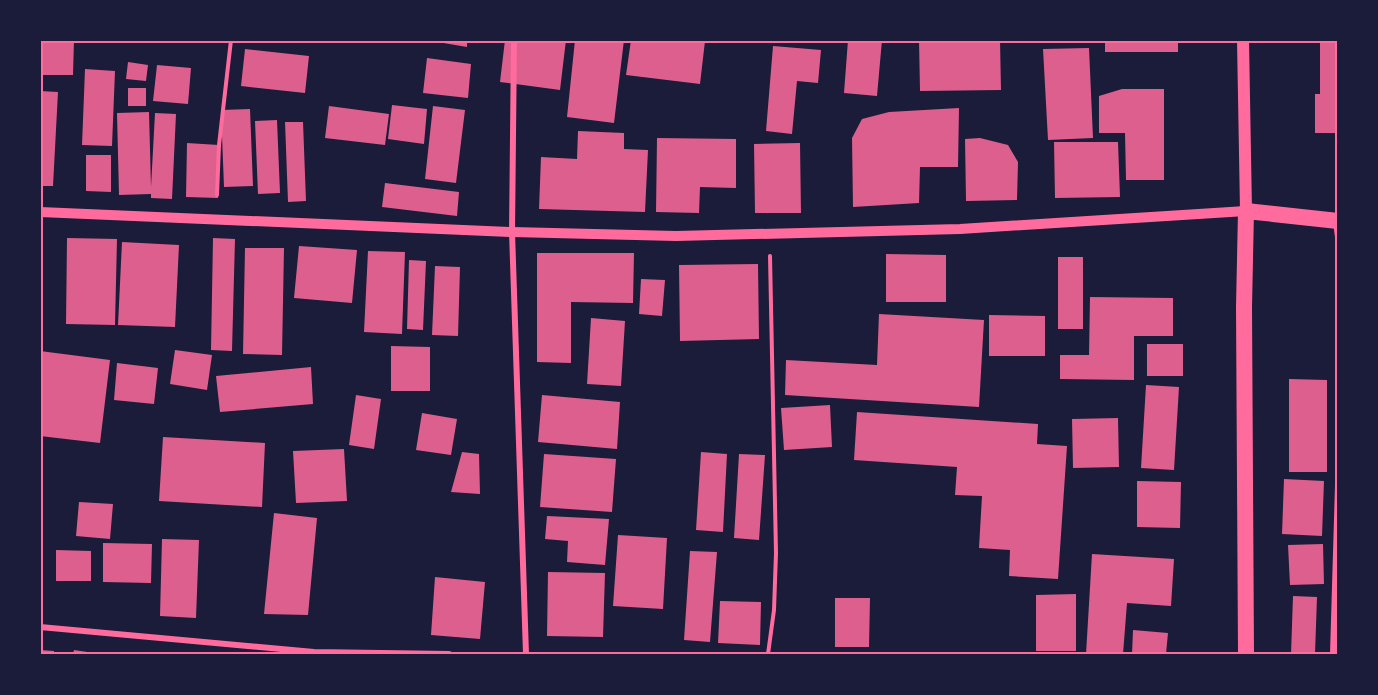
<svg xmlns="http://www.w3.org/2000/svg" width="1378" height="695" font-family="'DM Sans',sans-serif">
  <rect width="100%" height="100%" fill="#1b1b3a"/>
  <!-- building -->
  <path fill="#dd5f8e" d="M40 40H74L73 75H40Z
    M426 40H467V47Z
    M505 40H566L560 90 500 82Z
    M575 40H624L614 123 567 117Z
    M631 40 705 41 700 84 626 75Z
    M848 40H882L877 96 844 93Z
    M919 40H1000L1001 90 920 91Z
    M1105 40H1178V52H1105Z
    M1320 40H1338V133H1315V94H1320Z
    M773 46 821 50 818 83 797 81 792 134 766 131Z
    M1089 48 1093 138 1048 140 1043 49Z
    M245 49 309 56 305 93 241 86Z
    M427 58 471 64 468 98 423 93Z
    M128 62 148 65 146 81 126 79Z
    M157 65 191 68 188 104 153 101Z
    M85 69 115 71 112 146 82 145Z
    M128 88H146V106H128Z
    M1122 89H1164V180H1126L1125 133H1099V96Z
    M40 91 58 92 53 186H40Z
    M392 105 427 109 424 144 388 139Z
    M329 106 389 114 385 145 325 138Z
    M433 106 465 110 456 183 425 179Z
    M959 108 958 167H920L919 203 853 207 852 138 862 119 889 112Z
    M250 109 253 186 224 187 221 110Z
    M149 112 151 187 155 113 176 114 172 199 151 198V194L119 195 117 113Z
    M277 120 280 193 258 194 255 121Z
    M285 122H303L306 201 288 202Z
    M578 131 624 133V149L648 150 645 212 539 209 541 157 577 159Z
    M657 138 736 139V188L700 187 699 213 656 212Z
    M980 138 1008 145 1018 162 1017 200 966 201 965 139Z
    M1054 142H1118L1120 197 1055 198Z
    M187 143 219 145 218 198 186 197Z
    M800 143 801 213H755L754 144Z
    M86 155H111V192L86 191Z
    M385 183 459 192 457 216 382 207Z
    M67 238 117 239 115 325 66 324Z
    M213 238 235 239 232 351 211 350Z
    M122 242 179 245 175 327 118 325Z
    M299 246 357 250 352 303 294 298Z
    M245 248H284L282 355 243 354Z
    M368 251 405 252 402 334 364 332Z
    M537 253H634L633 303 571 302V363L537 362Z
    M886 254 946 255V302H886Z
    M1058 257H1083V329H1058Z
    M409 260 426 261 423 330 407 329Z
    M758 264 759 339 680 341 679 265Z
    M435 266 460 267 458 336 432 335Z
    M641 279 665 280 662 316 639 314Z
    M1090 297 1173 298V336H1134V380L1060 379V355H1089Z
    M879 314 984 320 979 407 785 395 786 360 877 365Z
    M989 315 1045 316V356H989Z
    M591 318 625 321 621 386 587 384Z
    M1147 344H1183V376H1147Z
    M391 346 430 347V391H391Z
    M175 350 212 355 207 390 170 384Z
    M40 351 110 360 100 443 40 436Z
    M117 363 158 368 154 404 114 400Z
    M311 367 313 404 220 412 216 376Z
    M1289 379 1327 380V472H1289Z
    M1146 385 1179 387 1174 470 1141 468Z
    M356 395 381 399 374 449 349 445Z
    M542 395 620 402 617 449 538 442Z
    M830 405 832 447 784 450 781 408Z
    M857 412 1038 424 1037 444 1067 446 1058 579 1009 576 1010 550 979 548 982 496 955 495 957 467 854 460Z
    M422 413 457 419 451 455 416 450Z
    M1118 418 1119 467 1073 468 1072 419Z
    M163 437 265 443 262 507 159 501Z
    M344 449 347 501 296 503 293 451Z
    M462 452 479 454 480 494 451 492Z
    M701 452 727 454 723 532 696 530Z
    M544 454 616 459 612 512 540 507Z
    M739 454 765 455 759 540 734 538Z
    M1284 479 1324 481 1322 536 1282 534Z
    M1137 481 1181 482 1180 528 1137 527Z
    M79 502 113 504 110 539 76 536Z
    M274 513 317 518 308 615 264 614Z
    M547 516 609 519 605 565 567 562 568 541 545 539Z
    M618 535 667 538 663 609 613 606Z
    M162 539 199 540 196 618 160 616Z
    M103 543 152 544 151 583 103 582Z
    M1323 544 1324 584 1290 585 1288 545Z
    M56 550 91 551V581H56Z
    M690 551 717 552 710 642 684 640Z
    M1092 554 1174 559 1171 606 1127 603 1123 654H1086Z
    M548 572 605 573 603 637 547 636Z
    M435 577 485 582 480 639 431 635Z
    M1076 594V651H1036V595Z
    M1293 596 1317 597 1315 654H1291Z
    M835 598H870L869 647H835Z
    M720 601 761 602 760 645 718 643Z
    M1133 630 1168 633 1166 654H1132Z
    M40 650 54 651V654H40Z
    M74 650 94 653V654H73Z"/>
  <g fill="none" stroke-linecap="round" stroke-linejoin="round">
    <!-- path -->
    <path stroke="#ff6b9d" stroke-width="4" d="M217 195 219 145 231 40
      M768 654 774 610 776 553 770 256"/>
    <!-- minor -->
    <path stroke="#ff6b9d" stroke-width="6" d="M514 40 512 232 526 654
      M1336 222 1338 237
      M40 627 314 652 449 654
      M1333 654 1338 485"/>
    <!-- tertiary -->
    <path stroke="#ff6b9d" stroke-width="10" d="M40 212 512 232 676 236 960 229 1246 211"/>
    <!-- secondary -->
    <path stroke="#ff6b9d" stroke-width="12" d="M1243 40 1246 211"/>
    <!-- trunk -->
    <path stroke="#ff6b9d" stroke-width="16" d="M1246 654 1244 307 1246 211 1338 221"/>
  </g>
  <!-- border -->
  <rect width="1378" height="695" fill="none" stroke="#1b1b3a" stroke-width="84"/>
  <rect x="42" y="42" width="1294" height="611" fill="none" stroke="#ff6b9d" stroke-width="2"/>
</svg>
